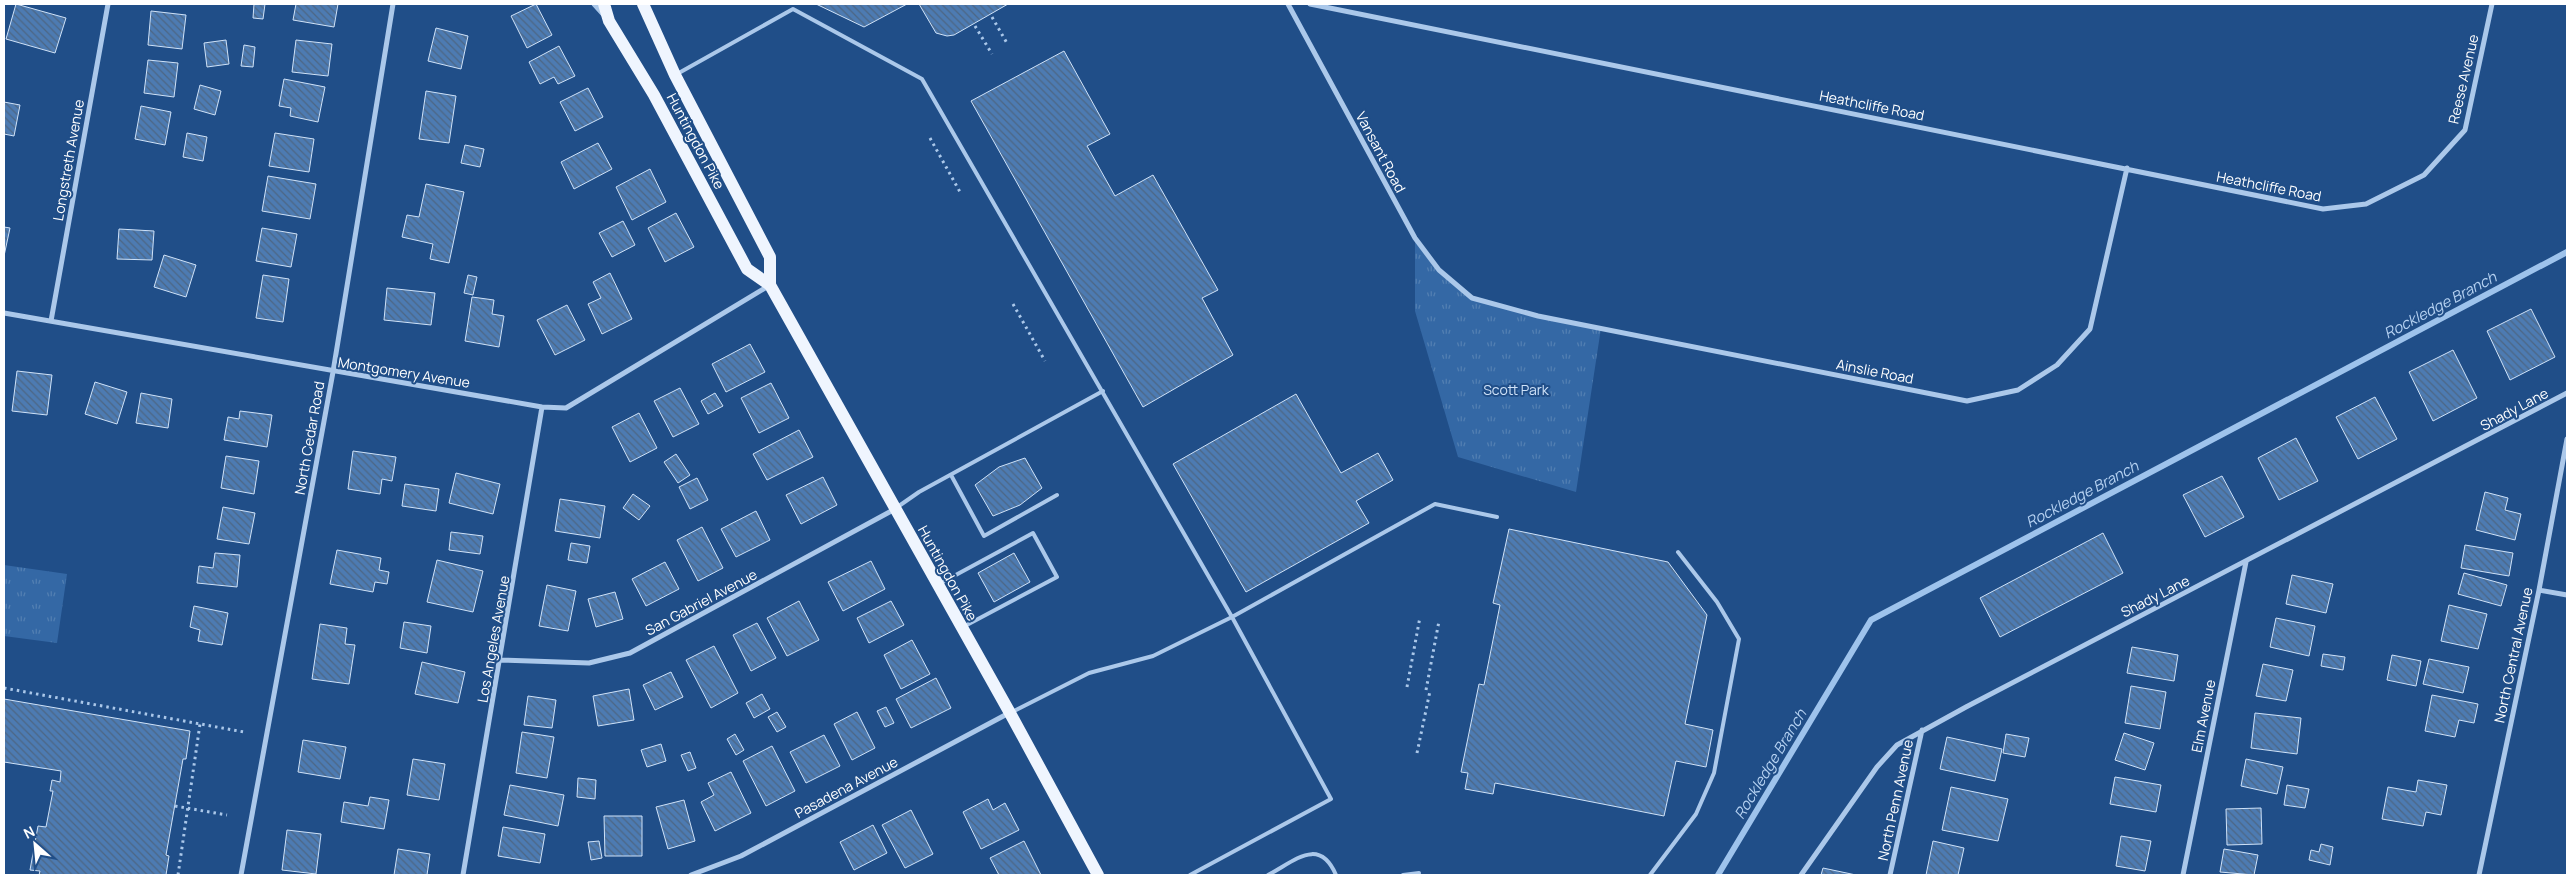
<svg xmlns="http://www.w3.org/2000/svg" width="2571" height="879" font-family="Manrope,sans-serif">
  <defs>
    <pattern id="park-tufts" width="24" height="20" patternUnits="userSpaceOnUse" patternTransform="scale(1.25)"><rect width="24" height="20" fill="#3468a5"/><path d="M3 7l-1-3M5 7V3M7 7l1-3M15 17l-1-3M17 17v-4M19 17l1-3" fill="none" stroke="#527fb2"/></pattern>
    <pattern id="building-back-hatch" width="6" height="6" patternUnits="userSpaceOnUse" patternTransform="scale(1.25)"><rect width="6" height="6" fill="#4d7bb2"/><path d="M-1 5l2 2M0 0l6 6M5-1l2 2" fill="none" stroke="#4d6684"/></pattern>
  </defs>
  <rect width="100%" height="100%" fill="#204e88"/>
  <!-- park -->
  <path fill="url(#park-tufts)" d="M1415 238 1439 270 1472 298 1538 316 1601 328 1576 492 1458 457 1415 311Z
    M4 565 67 574 57 643 4 636Z"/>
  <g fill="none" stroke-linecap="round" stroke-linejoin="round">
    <!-- stream -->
    <path stroke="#9ec3ec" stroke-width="6" d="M1718 875 1871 620 2567 252"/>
  </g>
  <!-- building -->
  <path fill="url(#building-back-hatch)" stroke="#cfe2f8" d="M16 4 66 18 55 53 6 39Z
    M254 4H265L263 19 253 18Z
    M296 4H338L334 27 293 20Z
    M536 4 552 35 527 48 511 16Z
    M816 4H907L864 27Z
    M919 4H1008L954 35 947 36 936 33Z
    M151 11 186 15 182 49 148 45Z
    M436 28 468 36 461 69 428 61Z
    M226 40 229 64 207 67 204 43Z
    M296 40 332 44 328 76 292 72Z
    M244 45 255 47 253 67 241 66Z
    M559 46 575 76 558 84 554 77 540 84 529 62Z
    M1064 51 1110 134 1087 146 1115 196 1153 175 1218 290 1202 298 1233 355 1143 407 971 101Z
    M148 60 178 63 174 97 144 93Z
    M284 79 325 87 318 122 290 116 291 108 279 106Z
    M200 85 221 91 215 115 194 109Z
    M588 88 603 117 575 131 560 102Z
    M426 91 456 96 449 143 419 139Z
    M4 102 20 105 14 136 4 134Z
    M141 106 171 112 165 145 135 139Z
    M187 133 207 137 203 161 183 157Z
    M275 133 314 139 309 172 269 166Z
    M598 143 612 169 574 189 561 162Z
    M465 145 484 149 480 167 461 163Z
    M650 169 666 202 632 220 616 187Z
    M268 176 316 184 310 219 262 211Z
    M426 184 464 192 449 263 430 259 433 244 402 237 407 215 419 217Z
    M676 213 694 247 665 262 648 228Z
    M623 221 635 245 612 257 599 233Z
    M4 227 10 228 4 256Z
    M262 228 297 234 291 267 256 261Z
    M119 229 154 231 152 260 117 259Z
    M164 255 196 265 186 297 154 287Z
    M610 273 632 319 602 334 588 304 601 298 593 282Z
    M263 275 289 279 283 322 256 318Z
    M468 275 477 277 473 295 464 293Z
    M387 288 435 293 431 325 384 320Z
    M472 297 494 300 492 314 504 316 499 347 465 341Z
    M567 305 585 340 555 355 537 320Z
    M2531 309 2555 357 2510 380 2487 331Z
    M750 344 765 372 726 392 712 364Z
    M2453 350 2477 398 2433 421 2409 372Z
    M17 371 52 375 47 415 12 411Z
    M95 382 127 392 117 424 85 414Z
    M771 383 789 418 759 433 741 398Z
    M680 388 699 424 673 437 654 401Z
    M141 393 172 399 168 428 136 423Z
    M715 393 723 406 708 414 701 401Z
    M1296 394 1341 473 1378 453 1393 480 1356 501 1369 523 1246 592 1173 464Z
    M2375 397 2397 439 2358 459 2336 417Z
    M240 411 272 415 267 447 224 440 228 417 239 419Z
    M639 413 657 448 630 462 612 427Z
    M799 430 813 457 767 480 753 454Z
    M2296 438 2318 481 2279 500 2258 458Z
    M353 451 396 457 392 481 382 479 380 494 348 489Z
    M676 454 690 475 678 483 664 462Z
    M226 456 259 461 254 494 221 488Z
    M1025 458 1042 488 1020 505 993 516 975 485 999 467Z
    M456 473 500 484 493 514 449 503Z
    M2222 476 2244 517 2205 537 2183 495Z
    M823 477 837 505 801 524 786 495Z
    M697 478 708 500 690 509 679 487Z
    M405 484 439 489 436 511 402 506Z
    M2485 492 2508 498 2505 510 2521 514 2515 540 2476 530Z
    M633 494 650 506 639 520 623 508Z
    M560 499 605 506 600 538 555 531Z
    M223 507 255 513 249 544 217 539Z
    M756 511 770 540 736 557 721 529Z
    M702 527 723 568 698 581 677 540Z
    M1509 529 1668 562 1707 615 1685 724 1713 730 1706 767 1676 761 1664 816 1495 783 1493 794 1465 789 1468 773 1461 772 1479 684 1484 685 1500 605 1493 603Z
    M451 532 483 536 480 554 449 550Z
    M2103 533 2123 573 2000 637 1980 598Z
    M571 543 590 546 587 563 568 560Z
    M2465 545 2513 553 2509 576 2461 568Z
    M337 550 381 558 379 570 389 572 387 584 375 582 373 592 330 584Z
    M215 553 240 555 237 587 197 583 199 566 213 568Z
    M1014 553 1030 582 994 602 978 573Z
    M437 560 483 571 473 612 427 602Z
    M871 561 885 589 843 611 828 582Z
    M665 562 679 589 646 606 632 579Z
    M2464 573 2507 585 2501 606 2458 594Z
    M2292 575 2333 584 2326 613 2286 604Z
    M547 585 576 591 568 631 539 626Z
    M615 592 623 619 596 627 588 599Z
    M799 601 819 640 787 656 767 618Z
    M891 601 904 625 869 643 857 618Z
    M2449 605 2487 614 2478 649 2441 641Z
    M194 606 228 613 222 645 198 641 200 630 190 627Z
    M2276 618 2315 626 2309 656 2270 647Z
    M404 622 431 626 427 653 400 648Z
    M757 623 776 658 751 671 733 635Z
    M320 624 347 628 345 644 355 645 349 684 312 679Z
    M912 640 930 674 901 689 884 655Z
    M714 646 738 693 711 708 686 660Z
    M2132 647 2178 655 2174 681 2127 673Z
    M2323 654 2345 657 2343 670 2321 666Z
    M2392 655 2421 661 2416 686 2387 680Z
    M2429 659 2469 667 2463 693 2423 684Z
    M422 662 465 672 458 703 415 694Z
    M2263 664 2293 670 2286 701 2256 696Z
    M671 672 683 697 655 710 643 685Z
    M936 678 951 708 911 728 896 699Z
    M2131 686 2166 692 2160 729 2125 723Z
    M629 689 634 720 598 726 593 696Z
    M762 694 770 709 754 718 746 703Z
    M2432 695 2478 704 2474 723 2459 720 2455 737 2425 731Z
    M528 696 556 700 552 728 524 725Z
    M4 699 190 731 186 759H183L166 855 169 856 166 875H39L40 871 30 870 38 826 46 827 53 791H50L52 780 60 782 61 771 4 762Z
    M886 707 894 723 885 727 877 711Z
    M777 712 786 727 777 732 768 717Z
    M857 712 875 748 852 760 834 724Z
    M2255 713 2301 718 2297 754 2251 748Z
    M522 732 554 737 547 778 516 773Z
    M2124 733 2154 743 2145 770 2115 760Z
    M735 734 744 750 736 755 727 739Z
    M2006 734 2029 738 2025 757 2003 753Z
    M824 735 840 766 806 783 790 752Z
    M1947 737 2002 749 1995 781 1940 769Z
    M303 740 346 747 340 779 298 772Z
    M661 744 666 761 647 767 641 750Z
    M772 746 795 791 766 806 743 761Z
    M690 752 696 768 688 771 681 755Z
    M413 759 445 764 439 800 407 795Z
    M2246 759 2283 767 2277 794 2241 786Z
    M731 772 751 813 715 831 701 802 714 795 708 783Z
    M2115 777 2161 785 2156 812 2110 804Z
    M578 778 596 780 595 799 577 797Z
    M2418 780 2447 785 2441 815 2426 812 2423 826 2382 819 2388 787 2416 792Z
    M510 785 564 795 558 826 504 815Z
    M2287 785 2309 789 2305 808 2284 805Z
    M1951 787 2008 799 1998 841 1942 830Z
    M370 797 389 800 384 829 341 822 344 802 368 806Z
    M988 799 993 810 1005 803 1019 830 981 849 963 812Z
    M684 800 695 841 668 849 656 807Z
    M2261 808 2262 844 2227 845 2226 809Z
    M911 810 933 854 905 868 882 825Z
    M604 816H642V856H605Z
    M873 825 887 853 854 870 840 842Z
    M503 827 545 834 540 863 498 856Z
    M287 830 321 834 316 874 282 870Z
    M2121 836 2151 841 2145 871 2116 866Z
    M599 841 602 858 591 860 588 842Z
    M1024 841 1041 875H999L990 858Z
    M1933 841 1964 848 1958 875H1926Z
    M2321 844 2333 847 2330 865 2309 860 2311 850 2319 852Z
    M398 849 430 854 427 875H394Z
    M2224 849 2258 855 2254 875 2220 872Z
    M1823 868 1856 875H1821Z"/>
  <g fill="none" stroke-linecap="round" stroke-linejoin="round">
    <!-- path -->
    <path stroke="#abc8ea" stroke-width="3" stroke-dasharray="2.5 4" stroke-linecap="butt" d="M992 17 1008 45
      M975 26 992 54
      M930 138 960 192
      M1013 304 1045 361
      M1407 687 1420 617
      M4 688 244 732
      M1426 690 1439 621
      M1417 753 1430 691
      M175 806 227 815
      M178 875 200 724"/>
    <!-- service -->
    <path stroke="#abc8ea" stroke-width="4" d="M677 74 793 9 922 79 1232 617 1331 799 1190 875
      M951 475 984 536 1057 495
      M896 508 919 492 1103 391
      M941 583 1033 533 1057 577 963 627
      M1012 712 1089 673 1153 656 1232 617 1435 504 1497 517
      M1268 875C1295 861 1319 836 1336 875
      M1403 875 1419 873
      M1650 875 1696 814 1714 773 1739 639 1717 602 1678 552"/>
    <!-- minor -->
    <path stroke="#abc8ea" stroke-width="5" d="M594 4 603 14
      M1288 4 1415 238 1439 270 1472 298 1538 316 1967 401 2018 390 2057 365 2090 329 2127 168
      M1310 4 2323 209 2366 204 2424 175 2465 130 2492 4
      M4 313 542 407 566 408 770 285
      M51 321 108 4
      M2539 590 2567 595
      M501 660 589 663 630 653 895 509
      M241 875 333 372 393 4
      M463 875 542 407
      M691 875 741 856 1009 713
      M1801 875 1877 767 1897 745 1966 707 2567 393
      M1890 875 1922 730
      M2183 875 2246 562
      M2479 875 2539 590 2567 439"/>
    <!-- primary -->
    <path stroke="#eff5fe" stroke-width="12" d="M604 4 609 21 654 95 747 269 770 285 1010 713 1098 875
      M643 4 675 75 770 257V285"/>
  </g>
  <g text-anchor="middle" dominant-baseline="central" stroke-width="4" stroke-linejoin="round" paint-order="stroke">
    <!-- street labels -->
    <g font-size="14" fill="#fff" stroke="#204e88">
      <text transform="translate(2463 79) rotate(-77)">Reese Avenue</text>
      <text transform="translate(1872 105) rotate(11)">Heathcliffe Road</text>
      <text transform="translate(696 141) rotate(62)">Huntingdon Pike</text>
      <text transform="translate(1381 152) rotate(62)">Vansant Road</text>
      <text transform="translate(68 160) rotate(-80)">Longstreth Avenue</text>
      <text transform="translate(2269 186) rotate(11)">Heathcliffe Road</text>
      <text transform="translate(1875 371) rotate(11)">Ainslie Road</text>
      <text transform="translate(404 372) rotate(9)">Montgomery Avenue</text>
      <text transform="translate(2514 409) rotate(-28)">Shady Lane</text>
      <text transform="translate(309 438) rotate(-80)">North Cedar Road</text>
      <text transform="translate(948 573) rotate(61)">Huntingdon Pike</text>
      <text transform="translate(2155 596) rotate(-27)">Shady Lane</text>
      <text transform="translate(701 602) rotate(-28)">San Gabriel Avenue</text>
      <text transform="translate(493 639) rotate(-80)">Los Angeles Avenue</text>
      <text transform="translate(2513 655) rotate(-78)">North Central Avenue</text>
      <text transform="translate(2203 716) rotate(-79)">Elm Avenue</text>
      <text transform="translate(846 787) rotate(-28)">Pasadena Avenue</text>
      <text transform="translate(1895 800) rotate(-78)">North Penn Avenue</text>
    </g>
    <!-- park labels -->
    <g font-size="14" fill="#cfe2f8" stroke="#204e88">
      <text x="1516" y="389">Scott Park</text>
    </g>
    <!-- water labels -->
    <g font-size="15" font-style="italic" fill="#b6d2f2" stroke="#204e88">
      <text transform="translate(2440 305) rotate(-28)">Rockledge Branch</text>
      <text transform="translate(2082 494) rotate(-28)">Rockledge Branch</text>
      <text transform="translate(1770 764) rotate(-59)">Rockledge Branch</text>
    </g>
  </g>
  <!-- border -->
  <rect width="2571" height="879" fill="none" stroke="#ffffff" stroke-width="10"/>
  <!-- north arrow -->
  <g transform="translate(35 844) rotate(333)" stroke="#204e88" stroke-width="4" paint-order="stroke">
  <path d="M0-4L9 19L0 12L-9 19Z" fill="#ffffff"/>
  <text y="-8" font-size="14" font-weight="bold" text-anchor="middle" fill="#ffffff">N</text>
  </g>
</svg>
